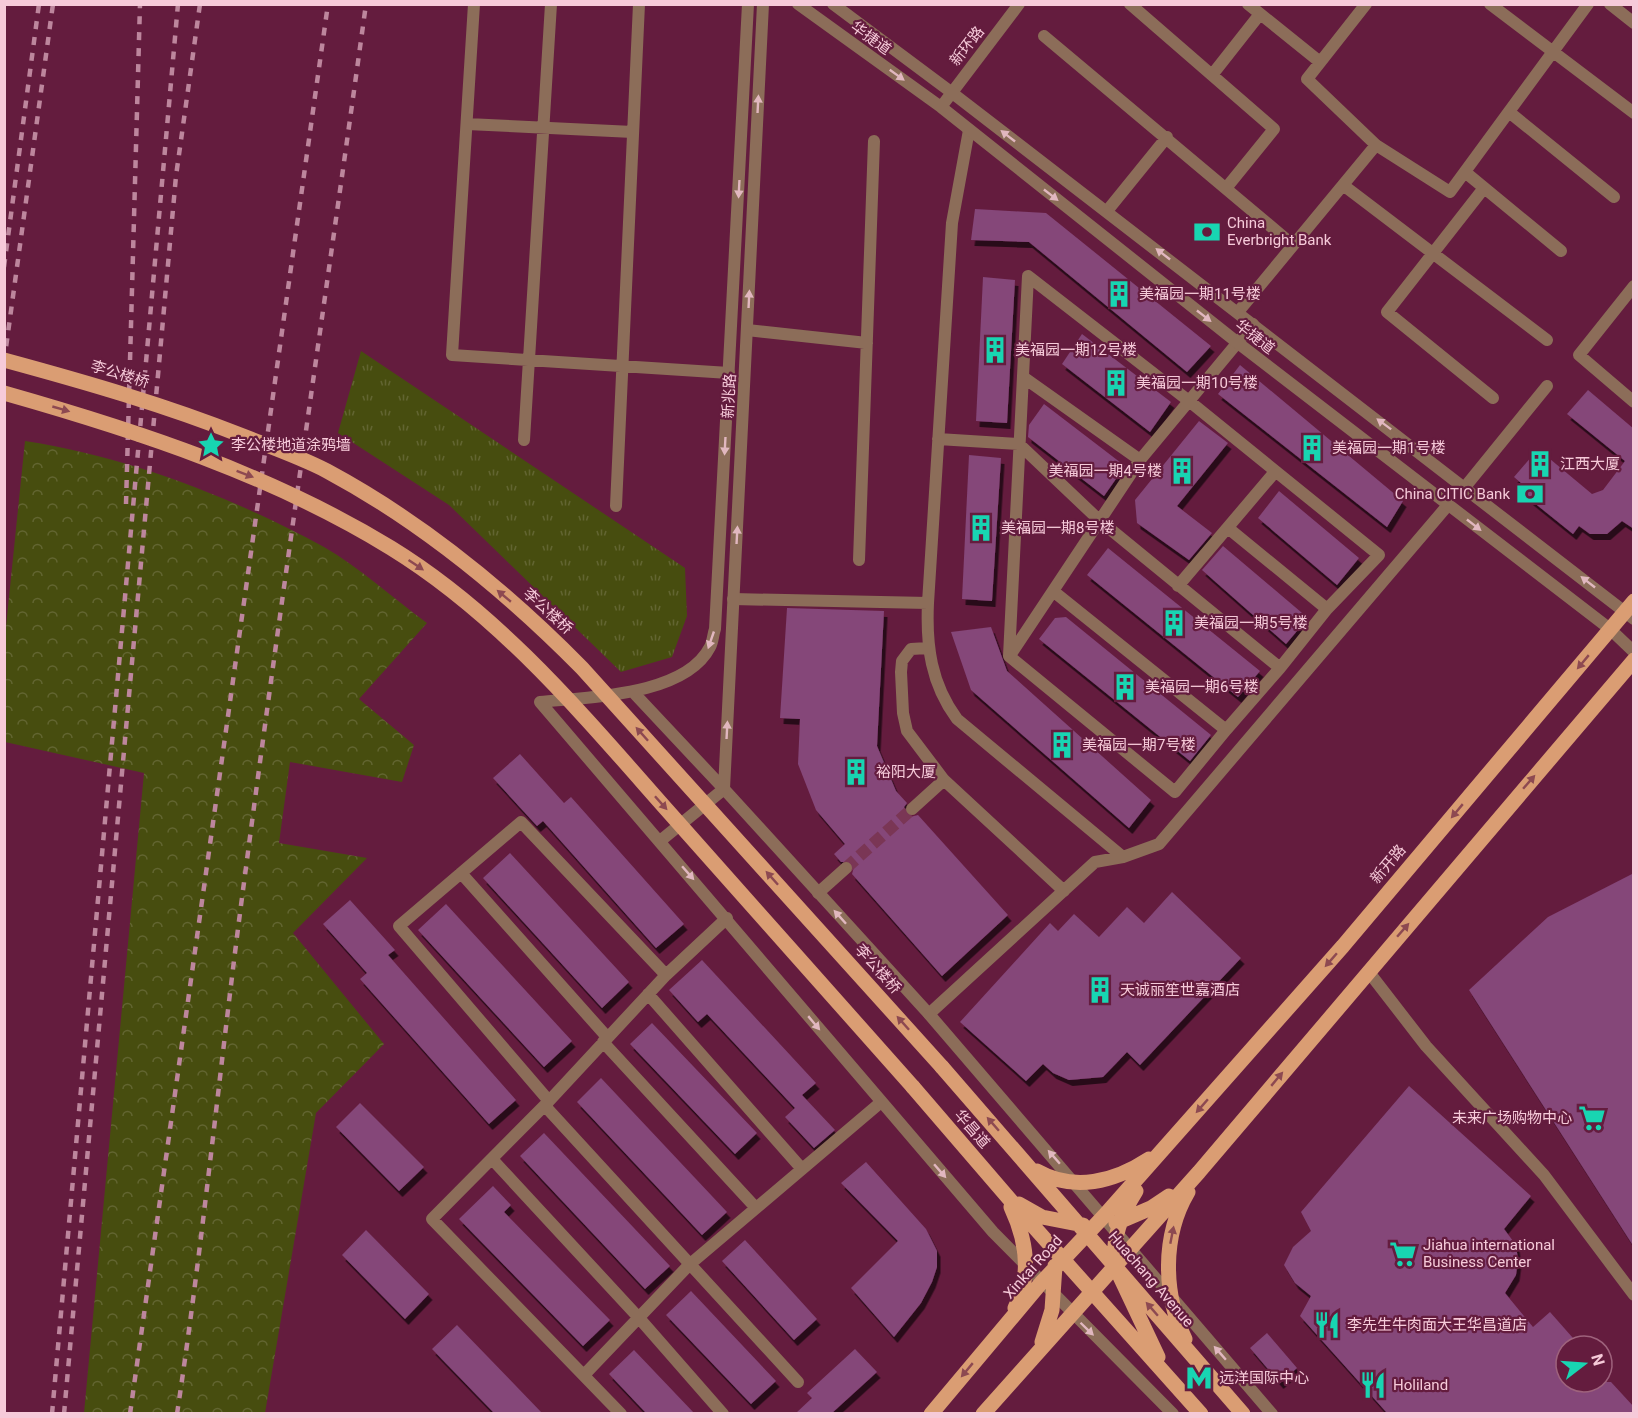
<svg xmlns="http://www.w3.org/2000/svg" width="1638" height="1418" font-family="Roboto,'Noto Sans SC',sans-serif">
  <defs>
    <pattern id="grass-tufts" width="24" height="20" patternUnits="userSpaceOnUse" patternTransform="scale(1.5)"><rect width="24" height="20" fill="#474d0f"/><path d="M3 7l-1-3M5 7V3M7 7l1-3M15 17l-1-3M17 17v-4M19 17l1-3" fill="none" stroke="#626531"/></pattern>
    <pattern id="forest-crowns" width="20" height="18" patternUnits="userSpaceOnUse" patternTransform="scale(1.5)"><rect width="20" height="18" fill="#474d0f"/><path d="M2 6a3 3 0 1 1 6 0M12 15a3 3 0 1 1 6 0" fill="none" stroke="#626531"/></pattern>
    <filter id="shadow"><feDropShadow dx="3.5" dy="6" stdDeviation="0" flood-color="#0009"/></filter>
  </defs>
  <rect width="100%" height="100%" fill="#641c3e"/>
  <!-- grass -->
  <path fill="url(#grass-tufts)" d="M361 351 685 568 687 616 672 657 621 672 449 505 338 433Z"/>
  <!-- forest -->
  <path fill="url(#forest-crowns)" d="M25 441C129 457 232 497 324 547 359 567 394 599 427 623L359 699 414 745 402 782 290 762 279 843 367 858 293 933 384 1044 316 1113 265 1413H84L144 773 5 742V636Z"/>
  <!-- building -->
  <path fill="#854679" filter="url(#shadow)" d="M975 209 1046 213 1211 346 1187 372 1029 242 971 240Z
    M983 277 1015 280 1007 423 976 421Z
    M1082 334 1171 402 1150 432 1062 364Z
    M1240 365 1403 501 1387 527 1218 394Z
    M1588 390 1634 429V529L1622 521 1607 534H1590L1579 526 1573 534 1517 489 1521 483 1514 477 1538 449 1592 494 1603 490 1625 461 1567 414Z
    M1044 404 1125 466 1104 496 1028 437 1029 425Z
    M1199 421 1228 443 1177 506 1212 533 1189 560 1137 523 1135 500Z
    M969 455 1001 458 992 601 962 599Z
    M1279 491 1359 558 1337 585 1258 518Z
    M1223 546 1308 618 1286 644 1202 570Z
    M1108 548 1260 671 1238 697 1087 575Z
    M787 608 884 611 877 746 896 791 907 803 904 807 906 814 910 817 918 815 1008 915 942 976 852 874 854 867 852 862H841L834 854 845 844 816 810 798 764 800 719 780 718Z
    M1066 617 1211 735 1190 761 1039 639 1055 618Z
    M991 627 1007 671 1151 800 1129 828 971 690 951 632Z
    M520 754 564 803 571 797 684 924 656 948 543 821 537 826 493 778Z
    M510 853 629 982 602 1008 483 878Z
    M1634 873V1247L1469 990 1548 917Z
    M1172 892 1241 958 1140 1065 1127 1052 1103 1077 1069 1080 1053 1073 1043 1064 1026 1081 960 1022 1050 923 1058 931 1074 914 1099 937 1127 907 1144 923Z
    M350 900 395 950 388 955 516 1100 489 1124 360 979 367 973 323 924Z
    M446 904 572 1041 544 1067 418 930Z
    M702 960 816 1083 802 1095 835 1130 814 1148 785 1117 795 1108 707 1014 698 1022 669 990Z
    M652 1023 757 1133 735 1154 630 1044Z
    M601 1078 727 1212 702 1235 577 1102Z
    M1409 1086 1531 1196 1504 1229 1516 1245 1518 1260 1516 1275 1505 1293 1533 1327 1550 1312 1580 1346H1566V1382H1611L1634 1407V1413H1387L1300 1316 1311 1296 1295 1283 1284 1265 1293 1247 1311 1231 1301 1212Z
    M360 1103 424 1167 399 1191 336 1127Z
    M544 1133 670 1266 645 1289 520 1156Z
    M866 1162 926 1229 937 1251V1267L932 1282 921 1303 894 1337 851 1288 898 1241 841 1183Z
    M493 1186 511 1205 504 1212 610 1320 583 1346 459 1219Z
    M366 1230 429 1294 405 1319 342 1255Z
    M745 1240 817 1319 794 1340 722 1261Z
    M691 1291 776 1381 751 1404 666 1315Z
    M457 1325 542 1413H494L432 1349Z
    M1267 1333 1297 1368 1280 1383 1250 1348Z
    M855 1349 877 1372 832 1413H796L812 1398 807 1393Z
    M634 1350 694 1413H646L609 1374Z"/>
  <g fill="none" stroke-linecap="round" stroke-linejoin="round">
    <!-- minor-tunnel -->
    <path stroke="#7a3655" stroke-width="12" stroke-dasharray="12 6" stroke-linecap="butt" d="M846 868 912 809"/>
    <!-- minor -->
    <path stroke="#8c6d59" stroke-width="12" d="M474 4 452 355 729 373
      M1130 4 1274 129 1227 187
      M1248 4 1320 62
      M1366 4 1307 79 1376 145 1450 192 1588 4
      M1490 4 1634 113
      M1610 4 1634 23
      M1044 36 1293 245
      M1212 75 1260 14
      M1509 112 1614 197
      M467 124 633 132
      M969 130 952 223 928 603C926 646 931 684 957 719L1123 857
      M1465 172 1561 251
      M1343 185 1547 340
      M1484 188 1387 312 1493 398
      M1107 211 1167 137
      M1634 286 1579 355 1634 402
      M1238 312 1376 145
      M747 330 867 343
      M1023 377 1140 460
      M938 439 1019 444 1099 520 1280 668 1226 730
      M524 440 551 4
      M1465 487 1547 386
      M616 506 639 4
      M1228 528 1327 609
      M859 560 874 141
      M1178 586 1274 473
      M733 599 928 603
      M928 648 911 649 902 661 901 672 903 713 907 731 944 780 1064 891
      M1011 654 1140 460 1253 324
      M1009 656 1028 276 1189 401 1379 555 1327 609 1280 668
      M1009 656 1175 792 1226 730 1053 591
      M912 809 944 780
      M461 873 607 1037
      M818 893 846 868
      M1368 971 1426 1046 1544 1175 1634 1295
      M648 994 802 1169
      M929 1014 1095 862 1123 857 1159 844 1448 505
      M603 1042 756 1208
      M549 1101 399 926 521 822 666 975
      M545 1106 798 1382
      M492 1159 639 1318 723 1414
      M584 1375 689 1265 880 1103
      M621 1414 432 1219 549 1101 666 975 727 918"/>
    <!-- tertiary -->
    <path stroke="#8c6d59" stroke-width="12" d="M798 4 941 107 1238 343 1610 629 1634 652
      M833 4 951 92 1634 619
      M941 107 1019 4
      M633 692 724 789 929 1014 1272 1414
      M540 702 993 1232 1173 1414
      M540 702C588 697 685 696 710 647 713 642 713 634 715 629L748 4
      M724 789 763 4
      M660 841 724 789"/>
    <!-- primary -->
    <path stroke="#da9d73" stroke-width="15" d="M942 1067 1243 1414
      M913 1087 1018 1209 1201 1414
      M1037 1171C1074 1192 1114 1182 1149 1159
      M1136 1191C1121 1215 1112 1238 1115 1266L1158 1357
      M1019 1204 1042 1217 1083 1225
      M1011 1207C1026 1239 1032 1275 1015 1308
      M1116 1223 1151 1208 1169 1196
      M1185 1339C1163 1294 1162 1236 1188 1192
      M1042 1342 1052 1310 1055 1266
      M931 1414 1041 1283 1104 1216 1343 946 1634 601
      M983 1414 1199 1172 1634 660"/>
    <!-- rail -->
    <path stroke="#bd869d" stroke-width="4.5" stroke-dasharray="8 8" stroke-linecap="butt" d="M4 267 39 4
      M4 362 53 4
      M126 504 140 4
      M52 1414 178 4
      M64 1414 176 176 200 4
      M130 1414 328 4
      M177 1414C204 1235 221 1054 245 875 283 584 326 295 366 4"/>
    <!-- primary-bridge -->
    <path stroke="#da9d73" stroke-width="15" d="M4 360C85 382 165 405 243 436 271 447 300 457 327 471 422 522 507 592 582 668L942 1067
      M4 393C138 431 272 475 391 548 500 615 583 715 667 810 749 902 831 995 913 1087"/>
  </g>
  <!-- one-way arrows -->
  <defs><path id="oneway-solid" d="M-6-.8H1V-3.2L6.5 0L1 3.2V.8H-6Z" transform="scale(1.5)"/></defs>
  <g fill="#e1b7bf">
    <use href="#oneway-solid" transform="translate(897 75) rotate(36)"/>
    <use href="#oneway-solid" transform="translate(758 104) rotate(-87)"/>
    <use href="#oneway-solid" transform="translate(1008 136) rotate(-142)"/>
    <use href="#oneway-solid" transform="translate(739 189) rotate(93)"/>
    <use href="#oneway-solid" transform="translate(1051 195) rotate(38)"/>
    <use href="#oneway-solid" transform="translate(1163 254) rotate(-142)"/>
    <use href="#oneway-solid" transform="translate(749 299) rotate(-87)"/>
    <use href="#oneway-solid" transform="translate(1204 316) rotate(38)"/>
    <use href="#oneway-solid" transform="translate(1384 424) rotate(-143)"/>
    <use href="#oneway-solid" transform="translate(725 446) rotate(93)"/>
    <use href="#oneway-solid" transform="translate(1474 525) rotate(38)"/>
    <use href="#oneway-solid" transform="translate(737 535) rotate(-87)"/>
    <use href="#oneway-solid" transform="translate(1588 582) rotate(-142)"/>
    <use href="#oneway-solid" transform="translate(711 640) rotate(109)"/>
    <use href="#oneway-solid" transform="translate(727 730) rotate(-87)"/>
    <use href="#oneway-solid" transform="translate(688 873) rotate(49)"/>
    <use href="#oneway-solid" transform="translate(840 917) rotate(-132)"/>
    <use href="#oneway-solid" transform="translate(814 1023) rotate(50)"/>
    <use href="#oneway-solid" transform="translate(1054 1157) rotate(-131)"/>
    <use href="#oneway-solid" transform="translate(940 1171) rotate(49)"/>
    <use href="#oneway-solid" transform="translate(1087 1329) rotate(44)"/>
    <use href="#oneway-solid" transform="translate(1220 1353) rotate(-131)"/>
  </g>
  <g fill="#8d4951">
    <use href="#oneway-solid" transform="translate(61 409) rotate(16)"/>
    <use href="#oneway-solid" transform="translate(245 474) rotate(21)"/>
    <use href="#oneway-solid" transform="translate(416 565) rotate(34)"/>
    <use href="#oneway-solid" transform="translate(504 596) rotate(-140)"/>
    <use href="#oneway-solid" transform="translate(1583 662) rotate(130)"/>
    <use href="#oneway-solid" transform="translate(642 734) rotate(-132)"/>
    <use href="#oneway-solid" transform="translate(1529 782) rotate(-49)"/>
    <use href="#oneway-solid" transform="translate(661 803) rotate(48)"/>
    <use href="#oneway-solid" transform="translate(1457 811) rotate(130)"/>
    <use href="#oneway-solid" transform="translate(772 878) rotate(-132)"/>
    <use href="#oneway-solid" transform="translate(1403 930) rotate(-49)"/>
    <use href="#oneway-solid" transform="translate(1331 960) rotate(131)"/>
    <use href="#oneway-solid" transform="translate(903 1023) rotate(-132)"/>
    <use href="#oneway-solid" transform="translate(1277 1079) rotate(-50)"/>
    <use href="#oneway-solid" transform="translate(1202 1106) rotate(131)"/>
    <use href="#oneway-solid" transform="translate(993 1124) rotate(-131)"/>
    <use href="#oneway-solid" transform="translate(1172 1235) rotate(-79)"/>
    <use href="#oneway-solid" transform="translate(1152 1309) rotate(-131)"/>
    <use href="#oneway-solid" transform="translate(967 1370) rotate(130)"/>
  </g>
  <!-- icons -->
  <defs>
    <symbol id="bank-bare" viewBox="-9 -9 18 18"><path d="M-6-4H6V4H-6ZM0-2.3a2.3 2.3 0 1 0 0 4.6a2.3 2.3 0 1 0 0-4.6Z" fill="#18d5b2" stroke="#641c3e" stroke-width="2.5" paint-order="stroke"/></symbol>
    <symbol id="building-bare" viewBox="-9 -9 18 18"><path d="M-4-6H4V6H1V3H-1V6H-4ZM-2.5-4.3h1.7v1.8h-1.7ZM.8-4.3h1.7v1.8H.8ZM-2.5-1h1.7V.8h-1.7ZM.8-1h1.7V.8H.8Z" fill="#18d5b2" stroke="#641c3e" stroke-width="2.5" paint-order="stroke"/></symbol>
    <symbol id="sight-bare" viewBox="-9 -9 18 18"><path d="M0-6L1.8-2.2L6-1.7L2.9 1.2L3.7 5.4L0 3.3L-3.7 5.4L-2.9 1.2L-6-1.7L-1.8-2.2Z" fill="#18d5b2" stroke="#641c3e" stroke-width="2.5" paint-order="stroke"/></symbol>
    <symbol id="supermarket-bare" viewBox="-9 -9 18 18"><path d="M-6-5.5h2.5l.6 2H6L4.5 2H-2.5L-4.4-4H-6ZM-1.5 3.2a1.3 1.3 0 1 0 .1 0ZM3 3.2a1.3 1.3 0 1 0 .1 0Z" fill="#18d5b2" stroke="#641c3e" stroke-width="2.5" paint-order="stroke"/></symbol>
    <symbol id="restaurant-bare" viewBox="-9 -9 18 18"><path d="M-5-6h1v4h1v-4h1v4h1v-4h1v5L-1.5 .5V6h-2V.5L-5-1ZM5-6V6H3V1.5H1.5Q1.5-4 5-6Z" fill="#18d5b2" stroke="#641c3e" stroke-width="2.5" paint-order="stroke"/></symbol>
    <symbol id="metro-bare" viewBox="-9 -9 18 18"><path d="M-5.5 5V-5H-3L0 0L3-5H5.5V5H3V-.5L0 4L-3-.5V5Z" fill="#18d5b2" stroke="#641c3e" stroke-width="2.5" paint-order="stroke"/></symbol>
  </defs>
  <g fill-rule="evenodd">
    <use href="#bank-bare" x="1188" y="213" width="38" height="38"/>
    <use href="#building-bare" x="1100" y="275" width="38" height="38"/>
    <use href="#building-bare" x="976" y="331" width="38" height="38"/>
    <use href="#building-bare" x="1097" y="364" width="38" height="38"/>
    <use href="#sight-bare" x="192" y="426" width="38" height="38"/>
    <use href="#building-bare" x="1293" y="429" width="38" height="38"/>
    <use href="#building-bare" x="1521" y="445" width="38" height="38"/>
    <use href="#building-bare" x="1163" y="452" width="38" height="38"/>
    <use href="#bank-bare" x="1511" y="475" width="38" height="38"/>
    <use href="#building-bare" x="962" y="509" width="38" height="38"/>
    <use href="#building-bare" x="1155" y="604" width="38" height="38"/>
    <use href="#building-bare" x="1106" y="668" width="38" height="38"/>
    <use href="#building-bare" x="1043" y="726" width="38" height="38"/>
    <use href="#building-bare" x="837" y="753" width="38" height="38"/>
    <use href="#building-bare" x="1081" y="971" width="38" height="38"/>
    <use href="#supermarket-bare" x="1573" y="1099" width="38" height="38"/>
    <use href="#supermarket-bare" x="1384" y="1235" width="38" height="38"/>
    <use href="#restaurant-bare" x="1308" y="1306" width="38" height="38"/>
    <use href="#metro-bare" x="1180" y="1359" width="38" height="38"/>
    <use href="#restaurant-bare" x="1354" y="1366" width="38" height="38"/>
  </g>
  <g text-anchor="middle" dominant-baseline="central" stroke-width="4.5" stroke-linejoin="round" paint-order="stroke">
    <!-- street labels -->
    <g font-size="15" fill="#f6cad9" stroke="#641c3e">
      <text transform="translate(871 38) rotate(36)">华捷道</text>
      <text transform="translate(967 46) rotate(-52)">新环路</text>
      <text transform="translate(1255 337) rotate(38)">华捷道</text>
      <text transform="translate(120 374) rotate(17)">李公楼桥</text>
      <text transform="translate(729 396) rotate(-87)">新兆路</text>
      <text transform="translate(548 611) rotate(42)">李公楼桥</text>
      <text transform="translate(1388 864) rotate(-50)">新开路</text>
      <text transform="translate(878 969) rotate(48)">李公楼桥</text>
      <text transform="translate(972 1129) rotate(49)">华昌道</text>
      <text transform="translate(1033 1267) rotate(-48)">Xinkai Road</text>
      <text transform="translate(1151 1279) rotate(49)">Huachang Avenue</text>
    </g>
    <!-- poi labels -->
    <g font-size="15" fill="#f6cad9" stroke="#641c3e" text-anchor="start">
      <text x="1227" y="223">China<tspan x="1227" dy="17">Everbright Bank</tspan></text>
      <text x="1139" y="294">美福园一期11号楼</text>
      <text x="1015" y="350">美福园一期12号楼</text>
      <text x="1136" y="383">美福园一期10号楼</text>
      <text x="231" y="445">李公楼地道涂鸦墙</text>
      <text x="1332" y="448">美福园一期1号楼</text>
      <text x="1560" y="464">江西大厦</text>
      <text x="1162" y="471" text-anchor="end">美福园一期4号楼</text>
      <text x="1510" y="494" text-anchor="end">China CITIC Bank</text>
      <text x="1001" y="528">美福园一期8号楼</text>
      <text x="1194" y="623">美福园一期5号楼</text>
      <text x="1145" y="687">美福园一期6号楼</text>
      <text x="1082" y="745">美福园一期7号楼</text>
      <text x="876" y="772">裕阳大厦</text>
      <text x="1120" y="990">天诚丽笙世嘉酒店</text>
      <text x="1572" y="1118" text-anchor="end">未来广场购物中心</text>
      <text x="1423" y="1245">Jiahua international<tspan x="1423" dy="17">Business Center</tspan></text>
      <text x="1347" y="1325">李先生牛肉面大王华昌道店</text>
      <text x="1219" y="1378">远洋国际中心</text>
      <text x="1393" y="1385">Holiland</text>
    </g>
  </g>
  <!-- border -->
  <rect width="1638" height="1418" fill="none" stroke="#f6cad9" stroke-width="12"/>
  <!-- north arrow -->
  <g transform="translate(1584 1364) rotate(73)"><circle r="28" fill="#641c3e" stroke="#9e627c" stroke-width="1.5"/>
  <path d="M0-4.5L10 22L0 15L-10 22Z" fill="#18d5b2"/>
  <text y="-9" font-size="16" font-weight="bold" text-anchor="middle" fill="#f6cad9">N</text>
  </g>
</svg>
